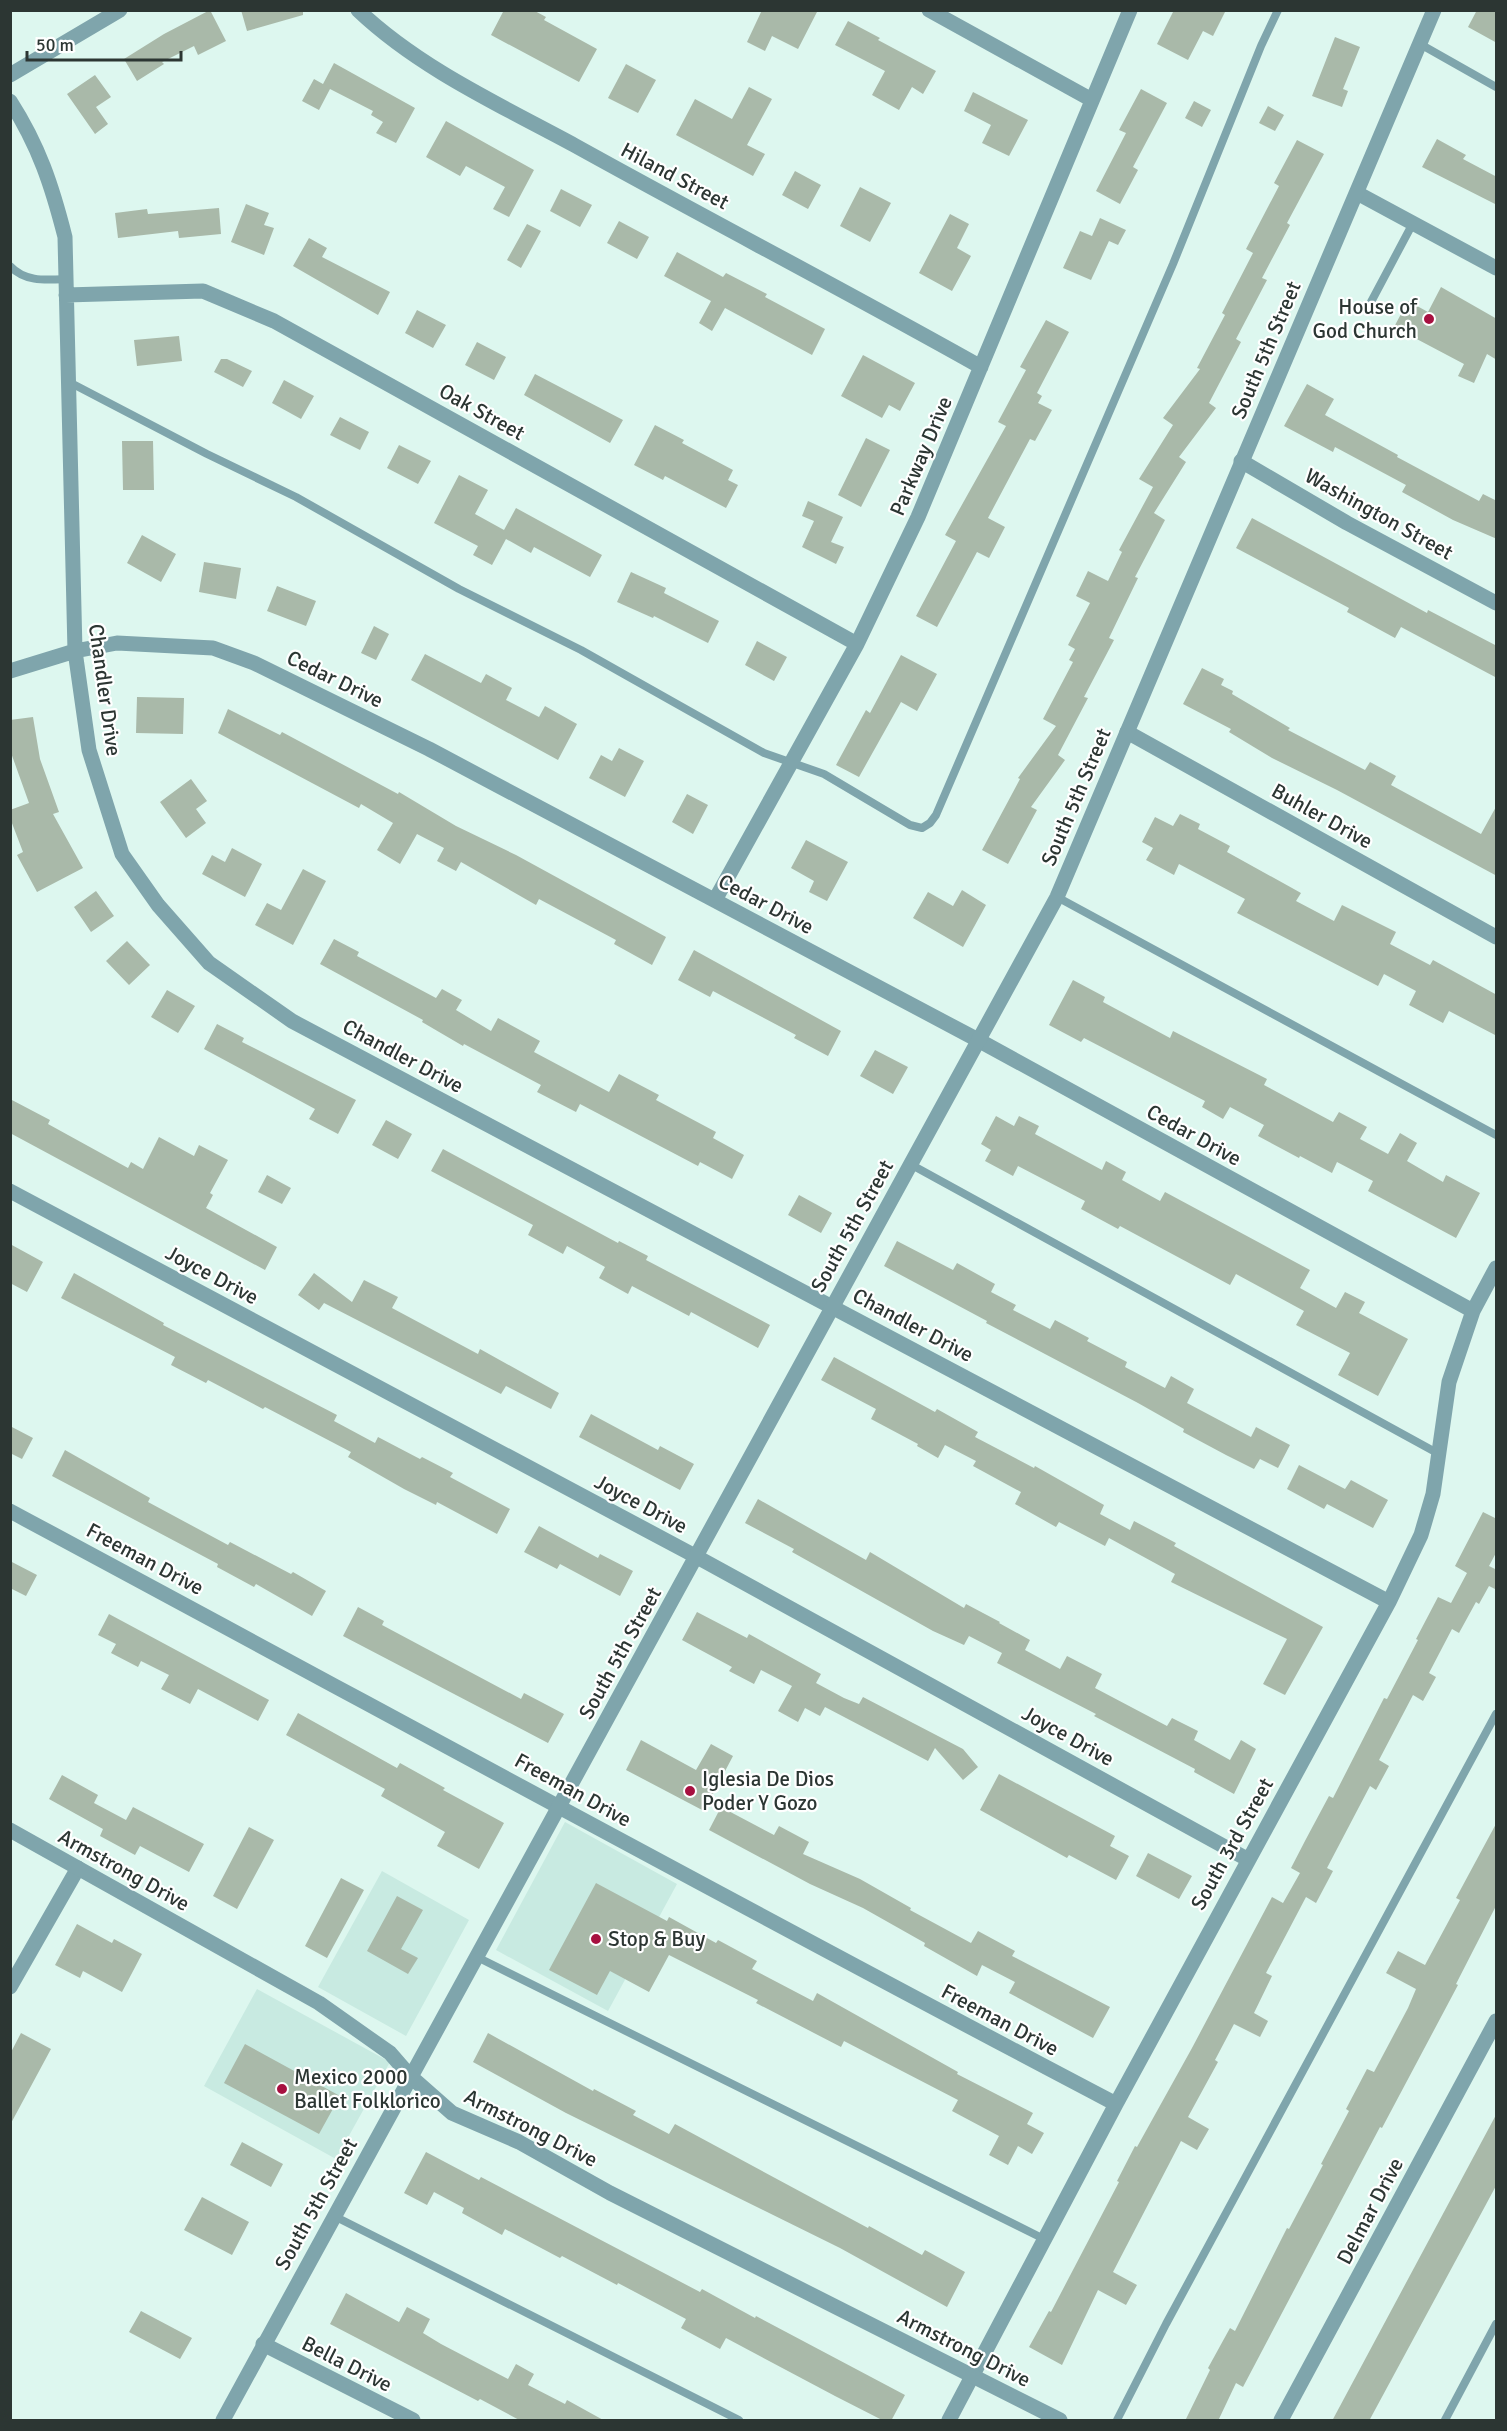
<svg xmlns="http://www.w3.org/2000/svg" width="1507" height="2431" font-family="Signika,sans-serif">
  <rect width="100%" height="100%" fill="#ddf7ef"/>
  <!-- built -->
  <path fill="#c8eae1" d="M565 1822 677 1884 608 2011 496 1950Z
    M382 1871 469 1920 406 2036 318 1987Z
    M257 1989 390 2062 336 2159 204 2086Z"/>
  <!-- building -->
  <path fill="#a9b9a9" d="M210 10 226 41 198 55 194 46 162 62 164 64 137 81 124 59 164 34Z
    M241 10H303V15L247 31Z
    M504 10H533L546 17 544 20 597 49 579 82 491 35Z
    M762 10H818L798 49 772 36 765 51 747 42Z
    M1174 10H1226L1213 36 1203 31 1188 60 1157 44Z
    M1477 10H1497V43L1468 27Z
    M848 21 880 38 878 40 936 71 923 94 912 87 899 110 872 95 885 71 835 45Z
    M1335 37 1360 47 1343 89 1348 91 1342 107 1312 96Z
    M334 63 415 108 396 143 376 133 383 122 371 115 373 111 330 89 319 110 302 101 314 79 323 84Z
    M626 64 656 80 638 113 608 98Z
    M95 75 111 97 96 107 108 124 95 134 67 94Z
    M749 87 772 99 747 145 765 154 753 176 676 135 695 99 732 119Z
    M1141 89 1167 103 1133 167 1138 170 1120 204 1096 191 1126 133 1119 130Z
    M973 92 1028 120 1009 156 982 143 991 125 964 111Z
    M1194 101 1211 110 1202 127 1185 118Z
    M1268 106 1284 115 1275 131 1259 123Z
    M446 121 534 170 509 217 493 209 505 187 466 166 460 176 426 157Z
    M1437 139 1466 155 1463 159 1497 177V205L1422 167Z
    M1297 140 1324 154 1287 223 1290 225 1262 278 1267 280 1236 339 1241 342 1209 403 1216 408 1179 457 1186 462 1154 513 1165 520 1135 577 1138 578 1109 638 1114 640 1084 697 1088 698 1058 755 1065 760 1031 807 1037 810 1008 864 982 850 1020 779 1018 778 1056 726 1043 719 1073 662 1069 660 1075 649 1068 645 1090 603 1076 596 1088 571 1108 581 1122 552 1119 550 1153 487 1139 479 1173 425 1163 418 1200 369 1197 368 1225 315 1222 313 1253 253 1246 249 1279 186 1274 183Z
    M795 171 821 185 808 209 782 195Z
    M860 187 891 203 870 242 840 226Z
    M561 189 592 205 580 227 550 211Z
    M246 204 269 213 264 225 274 228 264 255 231 242Z
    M219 208 221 234 179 238 178 231 118 238 115 213 147 209 148 214Z
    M950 214 969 224 957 248 971 256 952 291 919 273Z
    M1100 218 1126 230 1118 245 1109 241 1091 280 1063 268 1080 231 1092 236Z
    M619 221 649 237 637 259 607 243Z
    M527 224 541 231 521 268 507 260Z
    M309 238 327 248 322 257 390 292 378 315 293 266Z
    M677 252 723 277 726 273 767 294 765 297 825 329 812 355 725 308 712 331 699 323 711 301 664 276Z
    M1441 287 1497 319V360L1487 354 1474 383 1458 376 1464 364 1394 327 1408 301 1428 312Z
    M417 310 446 325 433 348 405 333Z
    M1046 320 1069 332 1037 393 1042 396 1038 403 1052 410 1035 441 1030 439 988 518 1005 527 989 558 977 552 937 627 916 616 956 541 945 535 1006 426 998 422 1026 370 1020 367Z
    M179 336 182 361 137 366 134 340Z
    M477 342 506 357 494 380 465 365Z
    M863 355 915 383 900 411 889 405 882 418 841 396Z
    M221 359H227L252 371 243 387 214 372Z
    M535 374 623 420 610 443 524 395Z
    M284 380 314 396 301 419 272 403Z
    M1307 384 1334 399 1325 415 1398 455 1397 457 1479 501 1483 494 1497 501V539L1453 520 1402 492 1406 485 1335 447 1333 452 1284 426Z
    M340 417 369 432 360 450 330 435Z
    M655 425 684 440 682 443 733 470 728 480 738 485 726 508 665 476 663 480 634 465Z
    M866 438 890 450 861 507 838 495Z
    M122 441H153L154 490H123Z
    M399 445 431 461 418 484 387 468Z
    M459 475 488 490 475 514 504 530 516 508 602 555 590 577 534 547 531 553 506 539 492 565 473 555 478 546 434 523Z
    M808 501 843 517 831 542 844 547 836 564 802 547 814 521 802 516Z
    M1252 518 1427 613 1428 610 1497 646V678L1401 627 1395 638 1347 612 1349 608 1236 548Z
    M142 535 176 554 161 582 127 563Z
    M204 562 241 568 236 599 199 592Z
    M631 572 666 588 664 593 719 621 708 643 654 616 653 618 617 602Z
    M277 586 316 601 306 626 267 611Z
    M374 626 389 634 376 660 361 653Z
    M757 641 787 657 774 681 745 665Z
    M425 654 481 683 486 674 512 688 506 700 539 717 545 706 577 724 558 760 411 680Z
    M901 655 937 674 917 711 901 702 859 777 836 765 866 710 870 713Z
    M1202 668 1224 679 1221 685 1233 691 1232 694 1290 728 1288 730 1365 770 1370 762 1396 776 1391 785 1481 834 1497 805V876L1337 790 1272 758 1229 732 1231 729 1183 704Z
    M137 697 184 698 183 734 136 733Z
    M228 709 280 735 282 732 398 794 399 792 456 826 516 855 666 937 652 965 614 944 616 940 539 899 536 905 461 862 456 871 437 861 444 848 417 834 400 864 377 850 393 823 361 804 359 808 218 733Z
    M33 717 40 759 59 812 53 814 83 868 37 892 17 855 23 852 10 818V810L29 803 10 750V720Z
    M619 748 644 761 625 797 589 778 601 755 612 761Z
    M191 779 207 801 196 809 206 823 186 838 160 802Z
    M687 794 708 805 693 834 672 822Z
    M1180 814 1200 824 1198 829 1230 846 1227 852 1301 893 1296 901 1334 921 1342 905 1396 932 1390 944 1430 965 1433 960 1497 995V1036L1449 1011 1443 1023 1409 1005 1416 991 1384 974 1378 986 1237 913 1245 899 1179 864 1174 875 1146 860 1153 848 1142 842 1155 817 1173 826Z
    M806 840 848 862 827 901 809 892 814 881 791 868Z
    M232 848 262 864 245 897 202 874 212 855 225 862Z
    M303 869 326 881 293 945 255 925 267 903 281 910Z
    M962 890 986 905 963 947 913 918 928 892 953 906Z
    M96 891 114 916 91 932 74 907Z
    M334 939 359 952 357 956 436 998 442 989 462 1000 456 1010 491 1031 498 1018 540 1041 534 1052 609 1092 619 1074 659 1095 656 1100 716 1132 713 1138 744 1155 732 1179 700 1162 698 1166 580 1104 576 1112 537 1092 541 1085 464 1044 463 1046 422 1022 423 1020 320 964Z
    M127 941 150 965 129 985 106 961Z
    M694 950 841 1031 828 1056 794 1038 796 1035 713 991 710 997 678 980Z
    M1073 980 1105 997 1103 1002 1170 1038 1173 1031 1267 1079 1264 1085 1333 1122 1339 1112 1367 1127 1360 1139 1388 1154 1400 1133 1417 1143 1407 1161 1443 1182 1446 1175 1480 1193 1456 1238 1368 1191 1373 1181 1337 1162 1332 1173 1300 1156 1299 1158 1258 1136 1264 1125 1230 1107 1223 1119 1202 1107 1205 1101 1084 1038 1081 1042 1049 1025Z
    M167 990 195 1006 178 1033 151 1017Z
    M217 1024 244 1038 242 1042 356 1100 338 1134 309 1119 315 1109 204 1049Z
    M875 1050 908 1067 893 1094 860 1076Z
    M10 1099 50 1120 48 1124 128 1168 131 1162 143 1169 159 1137 194 1156 199 1145 228 1160 210 1193 213 1195 206 1208 277 1247 265 1270 10 1133Z
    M996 1116 1014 1126 1019 1116 1039 1126 1035 1134 1102 1170 1106 1161 1126 1172 1122 1180 1160 1201 1165 1192 1310 1270 1300 1288 1336 1308 1345 1292 1365 1302 1359 1313 1408 1339 1378 1396 1338 1375 1350 1353 1296 1325 1304 1311 1236 1274 1230 1285 1120 1226 1118 1229 1081 1209 1085 1201 1018 1166 1013 1176 985 1161 991 1150 981 1144Z
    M386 1120 412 1134 398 1159 372 1145Z
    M443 1149 618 1243 619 1241 648 1256 646 1260 770 1325 758 1348 691 1312 689 1316 632 1286 628 1294 599 1278 605 1267 567 1246 563 1254 528 1235 533 1225 431 1171Z
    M267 1175 291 1188 282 1204 258 1192Z
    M799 1195 832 1213 821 1233 788 1215Z
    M897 1241 953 1270 957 1263 995 1284 991 1292 1016 1305 1013 1310 1050 1329 1055 1320 1089 1338 1087 1341 1127 1362 1125 1367 1165 1388 1171 1376 1194 1389 1187 1403 1251 1437 1256 1427 1290 1445 1278 1468 1260 1459 1254 1469 1226 1455 1183 1432 1184 1429 1138 1403 986 1323 987 1321 884 1266Z
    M10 1244 43 1262 27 1292 10 1283Z
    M74 1273 164 1323 163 1325 337 1415 334 1421 375 1443 378 1437 420 1459 422 1457 453 1473 450 1477 510 1509 497 1534 437 1502 436 1505 404 1489 348 1457 351 1452 265 1407 263 1409 208 1380 206 1383 171 1365 175 1357 61 1298Z
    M314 1273 352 1302 364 1280 398 1297 392 1308 478 1354 480 1349 559 1393 551 1409 506 1386 501 1394 324 1303 319 1310 298 1295Z
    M834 1357 935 1412 937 1409 978 1432 975 1437 1034 1468 1035 1466 1104 1505 1100 1514 1130 1530 1134 1521 1176 1543 1174 1546 1220 1571 1323 1627 1285 1695 1263 1684 1287 1639 1171 1582 1175 1574 1109 1538 1105 1546 1059 1522 1056 1527 1015 1504 1021 1492 973 1466 976 1461 945 1445 938 1458 917 1446 918 1444 871 1419 876 1409 821 1380Z
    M591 1414 658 1450 660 1446 694 1464 680 1490 579 1437Z
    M10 1426 33 1438 22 1459 10 1453Z
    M65 1450 150 1498 148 1502 228 1545 230 1542 291 1574 293 1572 326 1591 312 1616 256 1584 254 1587 217 1567 218 1564 52 1476Z
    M1299 1465 1345 1489 1351 1480 1388 1500 1373 1528 1327 1504 1324 1509 1287 1489Z
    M758 1499 866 1560 870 1552 964 1608 966 1604 1000 1622 999 1623 1030 1640 1025 1650 1060 1669 1067 1656 1102 1674 1095 1688 1167 1726 1172 1718 1198 1731 1194 1740 1230 1760 1241 1740 1256 1749 1234 1794 1194 1772 1195 1769 1094 1716 1096 1714 997 1663 1002 1653 969 1636 964 1645 933 1631 792 1552 794 1549 745 1523Z
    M1483 1512 1497 1519V1551L1489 1566 1497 1570V1590L1489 1586 1479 1604 1476 1602 1459 1633 1452 1629 1429 1673 1436 1677 1423 1701 1413 1695 1379 1760 1389 1766 1376 1790 1370 1786 1327 1868 1333 1871 1316 1903 1306 1897 1266 1973 1272 1976 1254 2013 1268 2021 1260 2037 1234 2024 1215 2060 1218 2062 1188 2117 1209 2129 1197 2150 1181 2141 1113 2272 1137 2285 1126 2305 1098 2290 1062 2365 1029 2347 1049 2311 1051 2312 1119 2182 1117 2181 1135 2146 1137 2147 1192 2048 1272 1897 1283 1903 1300 1873 1291 1868 1306 1839 1329 1796 1333 1798 1384 1698 1387 1699 1418 1640 1416 1639 1438 1597 1451 1603 1467 1573 1455 1566Z
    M539 1526 598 1558 600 1554 633 1571 620 1596 560 1564 557 1569 524 1552Z
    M10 1561 37 1575 26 1596 10 1588Z
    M358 1607 384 1621 382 1625 521 1699 524 1693 564 1714 548 1743 343 1636Z
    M697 1612 747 1638 749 1634 821 1674 816 1683 844 1698 859 1704 863 1697 963 1749 978 1767 963 1780 935 1748 928 1761 825 1707 820 1716 805 1708 798 1722 778 1711 792 1686 761 1670 754 1684 729 1671 732 1667 682 1640Z
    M109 1614 269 1700 258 1721 198 1689 190 1704 161 1689 169 1675 141 1661 138 1667 111 1653 116 1644 98 1635Z
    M298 1713 397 1768 400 1763 445 1788 443 1790 504 1823 479 1869 437 1846 445 1832 381 1796 385 1789 286 1735Z
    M641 1740 696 1770 711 1744 733 1756 704 1811 626 1770Z
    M999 1774 1115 1836 1110 1846 1129 1856 1116 1880 1069 1855 1067 1858 980 1810Z
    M62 1775 98 1795 94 1803 126 1820 133 1807 204 1844 189 1872 140 1846 135 1855 100 1836 103 1829 49 1799Z
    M721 1807 774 1835 779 1826 809 1842 803 1854 860 1879 911 1908 910 1910 971 1943 978 1931 1015 1951 1012 1956 1110 2007 1093 2038 1009 1993 1015 1982 982 1965 977 1976 924 1946 925 1943 863 1908 810 1884 709 1830Z
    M1497 1822V1904L1456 1984 1458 1985 1382 2128 1380 2127 1243 2387 1236 2383 1218 2421H1185L1210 2370 1208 2368 1230 2328 1235 2331 1287 2228 1289 2229 1323 2165 1321 2164 1349 2111 1346 2109 1367 2069 1374 2072 1408 2008 1416 1989 1386 1973 1398 1951 1425 1965 1460 1900 1456 1898Z
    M249 1827 274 1840 237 1909 213 1896Z
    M1148 1853 1192 1876 1179 1899 1136 1876Z
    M341 1878 364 1890 327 1958 305 1946Z
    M596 1883 667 1921 669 1917 716 1943 718 1940 757 1961 752 1969 813 2001 817 1993 958 2072 957 2074 1033 2113 1027 2124 1044 2133 1032 2154 1018 2146 1008 2165 989 2155 999 2136 952 2111 958 2100 844 2041 841 2047 756 2003 758 2000 669 1955 649 1992 610 1971 597 1995 549 1970Z
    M397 1896 423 1910 401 1949 418 1958 408 1974 367 1951Z
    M77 1924 112 1943 114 1939 142 1954 122 1992 83 1971 80 1978 55 1965Z
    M21 2033 51 2049 10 2125V2054Z
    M488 2033 593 2091 594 2089 636 2111 633 2115 669 2134 675 2124 868 2228 869 2226 922 2255 925 2250 965 2272 947 2307 840 2248 566 2113 473 2062Z
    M245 2044 340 2096 319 2134 224 2083Z
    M1497 2113V2184L1469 2236 1369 2421H1332Z
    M242 2142 283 2164 271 2187 230 2165Z
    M426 2152 479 2180 481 2177 700 2292 702 2289 755 2318 756 2316 905 2395 891 2421H884L835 2396 726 2338 720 2349 681 2328 686 2319 618 2283 617 2285 562 2256 560 2258 505 2229 502 2235 462 2213 464 2208 434 2192 427 2205 404 2193Z
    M202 2197 249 2222 232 2255 184 2230Z
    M346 2293 399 2322 407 2307 430 2319 423 2333 441 2344 508 2379 516 2364 534 2374 528 2385 565 2404 567 2400 605 2421H521L480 2399 478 2401 330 2324Z
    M141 2311 192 2338 180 2359 129 2332Z"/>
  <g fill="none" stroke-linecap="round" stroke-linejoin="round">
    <!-- service -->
    <path stroke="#7fa5ac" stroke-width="8" d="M1420 44 1496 87
      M10 266C25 282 45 280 66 279
      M1371 302 1413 223
      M69 382 207 454 296 497 459 589 581 650 764 753 824 774 910 825 922 828 930 823 936 815 1173 264 1261 46 1278 10
      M1057 897 1496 1135
      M910 1164 1439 1454
      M477 1957 1044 2239
      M334 2216 739 2420
      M1117 2420 1166 2324 1496 1714
      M1445 2420 1496 2324"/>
    <!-- minor -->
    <path stroke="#7fa5ac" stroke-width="15" d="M358 10C419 68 500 105 574 145 709 220 846 291 981 367
      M929 10 1092 100
      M10 75 120 10
      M10 101C39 146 52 186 65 237L75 651 89 750 122 854 158 905 209 963 292 1021 1389 1602
      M1357 193 1496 268
      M66 295 203 291 274 321 857 644
      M1241 461 1347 523 1496 603
      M10 671 75 651 117 643 213 648 254 663 429 749 978 1040 1473 1311
      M1127 732 1496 937
      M715 900 857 644 918 517 1130 10
      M10 1191 697 1557 1247 1859
      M10 1511C379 1709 746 1910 1116 2104
      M10 1987 78 1868
      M263 2344 413 2420
      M949 2420 1116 2104 1389 1602 1421 1535 1433 1494 1449 1382 1473 1311 1496 1268
      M1281 2420 1496 2021"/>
    <!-- tertiary -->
    <path stroke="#7fa5ac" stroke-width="15" d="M10 1830 319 2003 390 2053 410 2076 452 2113 519 2142 610 2193 1060 2420
      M223 2420 1057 897 1434 10"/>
  </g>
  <!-- markers -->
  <g fill="#a71040" stroke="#fff" stroke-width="2">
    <circle cx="1429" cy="319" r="6"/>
    <circle cx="690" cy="1791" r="6"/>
    <circle cx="596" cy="1939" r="6"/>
    <circle cx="282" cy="2089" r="6"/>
  </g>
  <g text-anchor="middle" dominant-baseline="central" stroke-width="4.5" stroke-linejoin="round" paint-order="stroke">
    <!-- street labels -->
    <g font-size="21" fill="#2c3633" stroke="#fff">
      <text transform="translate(675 176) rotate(28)">Hiland Street</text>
      <text transform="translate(1266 350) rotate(-67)">South 5th Street</text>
      <text transform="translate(482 412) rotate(29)">Oak Street</text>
      <text transform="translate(921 456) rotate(-67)">Parkway Drive</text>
      <text transform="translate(1379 514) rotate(29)">Washington Street</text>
      <text transform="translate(335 679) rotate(26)">Cedar Drive</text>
      <text transform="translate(105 690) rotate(82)">Chandler Drive</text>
      <text transform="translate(1076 797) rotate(-67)">South 5th Street</text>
      <text transform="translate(1322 816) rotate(29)">Buhler Drive</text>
      <text transform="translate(766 904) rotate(28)">Cedar Drive</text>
      <text transform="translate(403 1056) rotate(28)">Chandler Drive</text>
      <text transform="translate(1194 1135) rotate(29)">Cedar Drive</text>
      <text transform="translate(852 1226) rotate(-61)">South 5th Street</text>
      <text transform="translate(212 1275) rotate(28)">Joyce Drive</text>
      <text transform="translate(913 1325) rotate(28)">Chandler Drive</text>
      <text transform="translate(641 1504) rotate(28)">Joyce Drive</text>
      <text transform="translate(145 1559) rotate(28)">Freeman Drive</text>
      <text transform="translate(620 1653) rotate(-61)">South 5th Street</text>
      <text transform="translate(1068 1736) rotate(29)">Joyce Drive</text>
      <text transform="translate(573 1790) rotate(29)">Freeman Drive</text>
      <text transform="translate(1232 1844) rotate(-61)">South 3rd Street</text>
      <text transform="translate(124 1870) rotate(29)">Armstrong Drive</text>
      <text transform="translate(1000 2020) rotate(28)">Freeman Drive</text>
      <text transform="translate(531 2128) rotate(27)">Armstrong Drive</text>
      <text transform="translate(316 2204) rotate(-61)">South 5th Street</text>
      <text transform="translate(1370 2211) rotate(-62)">Delmar Drive</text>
      <text transform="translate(964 2348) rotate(27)">Armstrong Drive</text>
      <text transform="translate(347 2364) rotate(27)">Bella Drive</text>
    </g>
    <!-- poi labels -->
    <g font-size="21" fill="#2c3633" stroke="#fff" text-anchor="start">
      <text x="1417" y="307" text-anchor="end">House of<tspan x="1417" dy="24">God Church</tspan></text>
      <text x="702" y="1779">Iglesia De Dios<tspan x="702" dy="24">Poder Y Gozo</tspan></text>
      <text x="608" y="1939">Stop &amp; Buy</text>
      <text x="294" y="2077">Mexico 2000<tspan x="294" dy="24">Ballet Folklorico</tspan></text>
    </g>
  </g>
  <!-- border -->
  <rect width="1507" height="2431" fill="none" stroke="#2c3633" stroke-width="24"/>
  <!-- scale -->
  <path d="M27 51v9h154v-9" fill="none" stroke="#2c3633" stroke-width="3"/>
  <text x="36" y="51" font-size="18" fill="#2c3633" stroke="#ffffff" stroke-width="4.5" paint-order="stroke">50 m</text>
</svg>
